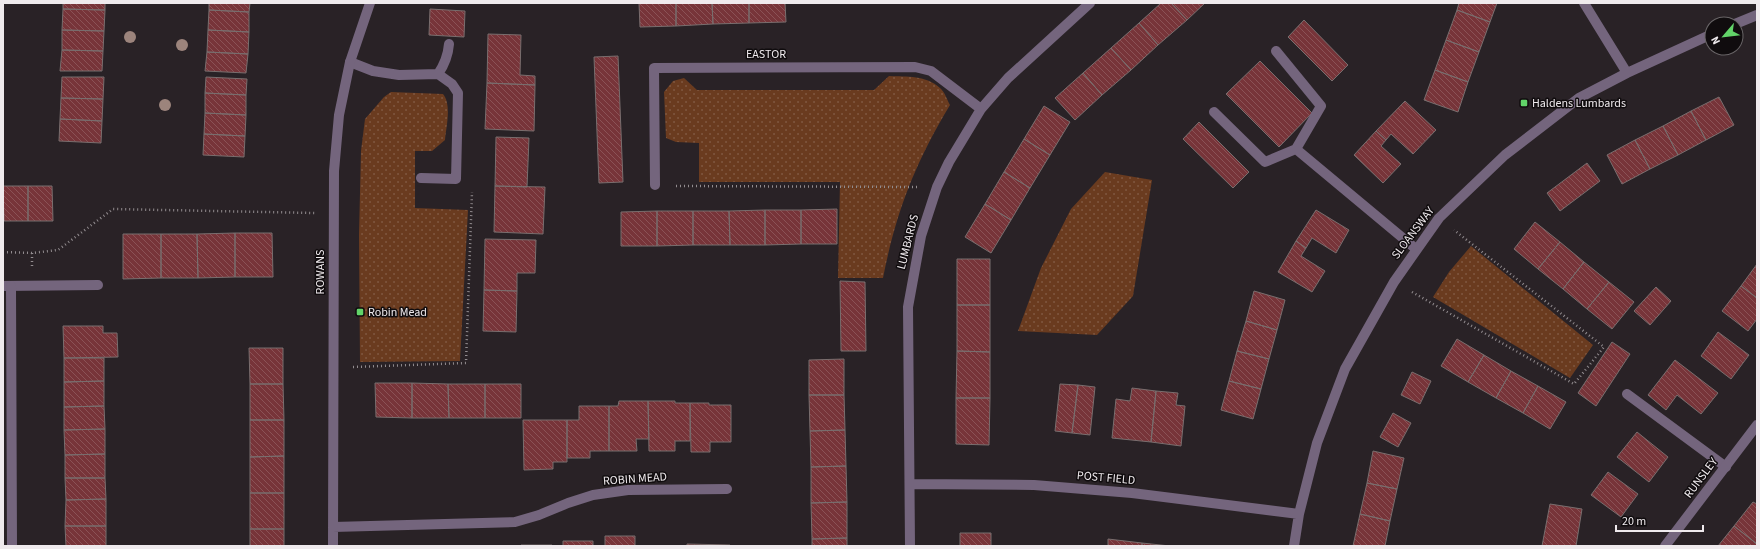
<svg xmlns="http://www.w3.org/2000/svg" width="1760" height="549" font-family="'Source Sans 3',sans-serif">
  <defs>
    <pattern id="grass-dots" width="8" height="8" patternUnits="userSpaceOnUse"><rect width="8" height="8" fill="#6a3b1f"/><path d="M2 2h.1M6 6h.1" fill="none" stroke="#805840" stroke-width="1.8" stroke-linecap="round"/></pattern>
    <pattern id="building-back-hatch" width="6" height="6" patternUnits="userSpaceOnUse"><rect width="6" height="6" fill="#773439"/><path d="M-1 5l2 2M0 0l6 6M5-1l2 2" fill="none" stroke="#8b5256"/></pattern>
  </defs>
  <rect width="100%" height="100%" fill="#292226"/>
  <!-- grass -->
  <path fill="url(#grass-dots)" d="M889 76C907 77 926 75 940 88 945 92 947 100 950 105 915 163 896 212 883 278H838L840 182H699V143L676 142 666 138 664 92 673 81 684 78 697 90H874Z
    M391 92 443 94C452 105 446 127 445 140L432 151H415V208L468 210 460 361 360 362 359 235 361 151 365 119 384 97Z
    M1105 172 1152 180 1133 296 1097 335 1018 331 1041 268 1071 209Z
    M1471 246 1593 345 1570 378 1433 297 1449 272Z"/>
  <!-- building -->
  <path fill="url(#building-back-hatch)" stroke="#796e6e" d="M63 3H105V10L63 9Z
    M209 3H250L249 12 209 10Z
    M639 3H676V26L640 27Z
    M676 3H712L713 24 676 26Z
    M712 3H749V23L713 24Z
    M749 3H785L786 22 749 23Z
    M1161 3H1171L1187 20 1158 45 1139 23Z
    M1171 3H1205L1187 20Z
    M1459 3H1497L1490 22 1457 10Z
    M63 9 105 10 104 31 62 30Z
    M430 9 465 11 464 37 429 35Z
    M209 10 249 12V32L208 30Z
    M1457 10 1490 22 1479 52 1446 40Z
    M1304 20 1348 65 1332 81 1288 37Z
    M1139 23 1158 45 1131 70 1111 48Z
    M62 30 104 31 103 51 62 50Z
    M208 30 249 32 248 54 207 52Z
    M488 34 521 35 520 75 535 76V85L487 83Z
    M1446 40 1479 52 1468 82 1435 70Z
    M1111 48 1131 70 1102 95 1083 73Z
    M62 50 103 51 102 71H60Z
    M207 52 248 54 246 73 205 71Z
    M618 56 623 182 599 183 594 57Z
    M1260 61 1312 113 1279 147 1226 94Z
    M1435 70 1468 82 1458 112 1424 100Z
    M1083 73 1102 95 1075 120 1055 98Z
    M62 77H104L103 99 61 98Z
    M206 77 247 79 246 95 205 93Z
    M487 83 535 85 534 131 485 129Z
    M205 93 246 95V115L205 113Z
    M1719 97 1734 125 1706 140 1691 111Z
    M61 98 103 99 102 121 60 119Z
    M1405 101 1436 130 1413 154 1391 134 1386 140 1376 131Z
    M1044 106 1070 122 1050 155 1024 139Z
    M1691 111 1706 140 1678 155 1663 126Z
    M205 113 246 115 245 136 204 134Z
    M60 119 102 121 101 143 59 141Z
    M1199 122 1249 172 1233 188 1183 139Z
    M1663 126 1678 155 1650 169 1635 140Z
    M1376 131 1386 140 1381 146 1401 164 1383 183 1354 155Z
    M204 134 245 136 244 157 203 155Z
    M496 137 529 138 527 187 495 186Z
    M1024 139 1050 155 1030 188 1004 172Z
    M1635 140 1650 169 1622 184 1607 155Z
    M1587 163 1600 181 1560 211 1547 193Z
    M1004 172 1030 188 1011 220 985 204Z
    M3 186H28V221H4Z
    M28 186H52L53 221H28Z
    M495 186 545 187 543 234 494 232Z
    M985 204 1011 220 991 253 965 237Z
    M837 209V244H801V210Z
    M765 210H801V244L765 245Z
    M765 210V245H730L729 211Z
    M1316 210 1349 230 1336 253 1312 238 1306 248 1296 241Z
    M657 211V246H621V212Z
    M657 211H693V245L657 246Z
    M693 211H729L730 245H693Z
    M1535 222 1560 242 1538 269 1514 249Z
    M235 233H272L273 277H235Z
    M235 233V277L198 278 197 234Z
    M123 234H161V278L123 279Z
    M161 234H197L198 278H161Z
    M485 239 536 240 535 273H517V291L484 290Z
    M1296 241 1306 248 1301 256 1325 271 1312 292 1278 272Z
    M1560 242 1584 262 1563 289 1538 269Z
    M957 259H990V305H957Z
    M1584 262 1609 282 1587 309 1563 289Z
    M1757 264V298L1741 286Z
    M840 281 865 282 866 351H841Z
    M1609 282 1634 302 1612 329 1587 309Z
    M1741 286 1757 298V319L1748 331 1722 311Z
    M1656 287 1671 301 1650 325 1634 311Z
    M484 290 517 291 516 332 483 331Z
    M1254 291 1285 300 1277 330 1246 321Z
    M957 305H990V352L957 351Z
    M1246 321 1277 330 1269 359 1237 351Z
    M63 326H103V333H117L118 357 64 358Z
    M1718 332 1749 355 1731 379 1701 356Z
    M1457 339 1484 355 1468 382 1441 366Z
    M1612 342 1630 354 1596 406 1578 393Z
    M249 348H283V384H250Z
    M957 351 990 352V398H956Z
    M1237 351 1269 359 1261 389 1229 381Z
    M1484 355 1511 371 1496 398 1468 382Z
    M64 358H104V381L64 382Z
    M844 359V395H809V360Z
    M1675 360 1718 393 1701 414 1677 395 1666 410 1648 395Z
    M1511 371 1538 386 1523 413 1496 398Z
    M1412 372 1431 381 1420 404 1401 395Z
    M104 381V406L64 407V382Z
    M1229 381 1261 389 1253 419 1221 410Z
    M375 383H412V418L376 417Z
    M412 383 448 384 449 418H412Z
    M250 384H283L284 420H250Z
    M448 384H485V418H449Z
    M485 384H521V418H485Z
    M1060 384 1078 385 1072 433 1055 431Z
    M1078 385 1095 387 1090 435 1072 433Z
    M1538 386 1566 402 1550 429 1523 413Z
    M1132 388 1156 391 1151 442 1112 438 1116 399 1130 401Z
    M1156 391 1178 393 1176 405 1185 406 1181 446 1151 442Z
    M809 395H844L845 430 810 431Z
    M956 398H990L989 445 956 444Z
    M619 401H648L649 439H636L637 451H609V406H618Z
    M648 401H675V403H690V441H675V451H649Z
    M690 403H709V405H731V442H710V452H691Z
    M104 406 105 429 64 430V407Z
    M579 406H609V451H590V458H567V420H579Z
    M1393 413 1411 423 1398 447 1380 437Z
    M250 420H284V456L250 457Z
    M523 420H567V462H553V469L524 470Z
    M105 429V454L65 455 64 430Z
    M845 430 846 466 811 467 810 431Z
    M1637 432 1668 457 1649 482 1617 457Z
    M1373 451 1404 458 1397 489 1367 483Z
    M105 454V478H65V455Z
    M284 456V493H250V457Z
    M846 466 847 502 811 503V467Z
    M1608 472 1638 494 1621 517 1591 495Z
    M65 478H105L106 499 66 500Z
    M1367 483 1397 489 1390 521 1360 514Z
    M250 493H284V529H250Z
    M106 499V526H65L66 500Z
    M847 502V538L812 539 811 503Z
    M1753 502 1757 504V544L1734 526Z
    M1550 504 1582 509 1576 546H1542Z
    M1360 514 1390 521 1385 546H1353Z
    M65 526H106V546H66Z
    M1734 526 1757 544V546H1718Z
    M250 529H284V546H250Z
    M960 533H991V546H960Z
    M605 536H635V546H605Z
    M847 538V546H812V539Z
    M1108 539 1142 543V546H1108Z
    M563 541H593V546H563Z
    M1142 543 1170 546H1142Z
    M687 544 730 545V546H687Z
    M521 545H552V546H521Z"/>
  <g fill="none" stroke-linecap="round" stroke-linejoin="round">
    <!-- path -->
    <path stroke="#928c8f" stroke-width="2.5" stroke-dasharray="1 3" stroke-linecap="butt" d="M676 186 917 187
      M3 252 32 253 58 250 113 209 315 213
      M32 253V266
      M1412 292 1574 384 1604 347 1454 230
      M353 367 466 363 472 192"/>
    <!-- service -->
    <path stroke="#74657d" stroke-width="10" d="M1276 51 1321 106 1296 149
      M350 62 373 71 399 75 438 74 452 84 458 93 456 179 421 178
      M438 74C445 64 448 56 449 44
      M1214 112 1265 162 1296 149 1416 249
      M3 286 98 285
      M1627 394 1726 467"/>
    <!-- minor -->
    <path stroke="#74657d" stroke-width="10" d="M1584 3 1627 73
      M1735 24 1757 15
      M655 185 654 68 915 67 931 71 981 109
      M11 286 12 546
      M910 484 1034 485 1132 493 1299 514
      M333 527 515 522 539 515 568 503 593 495 628 490 727 489
      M333 546 334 171 339 115 350 62 370 3
      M910 546 908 307 921 236 937 187 949 162 981 109 1008 78 1090 3
      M1294 546 1299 514 1317 443 1345 369 1394 282 1439 218 1505 155 1579 98 1627 73 1712 34
      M1665 546 1757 425"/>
  </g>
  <!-- trees -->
  <g fill="#9c847c">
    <circle cx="130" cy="37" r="6"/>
    <circle cx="182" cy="45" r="6"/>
    <circle cx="165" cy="105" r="6"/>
  </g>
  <!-- markers -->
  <g fill="#62d469" stroke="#100c0e" stroke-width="1.5">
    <rect x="1520" y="99" width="8" height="8" rx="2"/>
    <rect x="356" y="308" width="8" height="8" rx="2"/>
  </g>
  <g text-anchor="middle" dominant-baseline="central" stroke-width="3" stroke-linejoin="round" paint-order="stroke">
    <!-- street labels -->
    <g font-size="12" fill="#efeaed" stroke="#100c0e">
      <text x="766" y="54">EASTOR</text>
      <text transform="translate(1413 233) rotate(-53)">SLOANSWAY</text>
      <text transform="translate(908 242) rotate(-76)">LUMBARDS</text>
      <text transform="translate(320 272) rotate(-90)">ROWANS</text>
      <text transform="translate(1106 478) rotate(5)">POST FIELD</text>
      <text transform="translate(1701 478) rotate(-53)">RUNSLEY</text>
      <text transform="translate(635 479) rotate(-4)">ROBIN MEAD</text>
    </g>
    <!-- poi labels -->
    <g font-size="12" fill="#efeaed" stroke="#100c0e" text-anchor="start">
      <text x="1532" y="103">Haldens Lumbards</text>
      <text x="368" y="312">Robin Mead</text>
    </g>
  </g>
  <!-- border -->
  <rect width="1760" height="549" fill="none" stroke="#efeaed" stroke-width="8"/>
  <!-- north arrow -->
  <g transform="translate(1724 36) rotate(242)"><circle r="19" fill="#100c0e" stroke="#696567"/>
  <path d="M0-3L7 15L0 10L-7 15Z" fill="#62d469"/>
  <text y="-6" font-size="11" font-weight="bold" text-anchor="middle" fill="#efeaed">N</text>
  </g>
  <!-- scale -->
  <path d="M1616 525v6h87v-6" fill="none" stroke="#efeaed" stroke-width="2"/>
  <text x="1622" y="525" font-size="12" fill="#efeaed" stroke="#100c0e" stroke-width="3" paint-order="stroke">20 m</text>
</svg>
